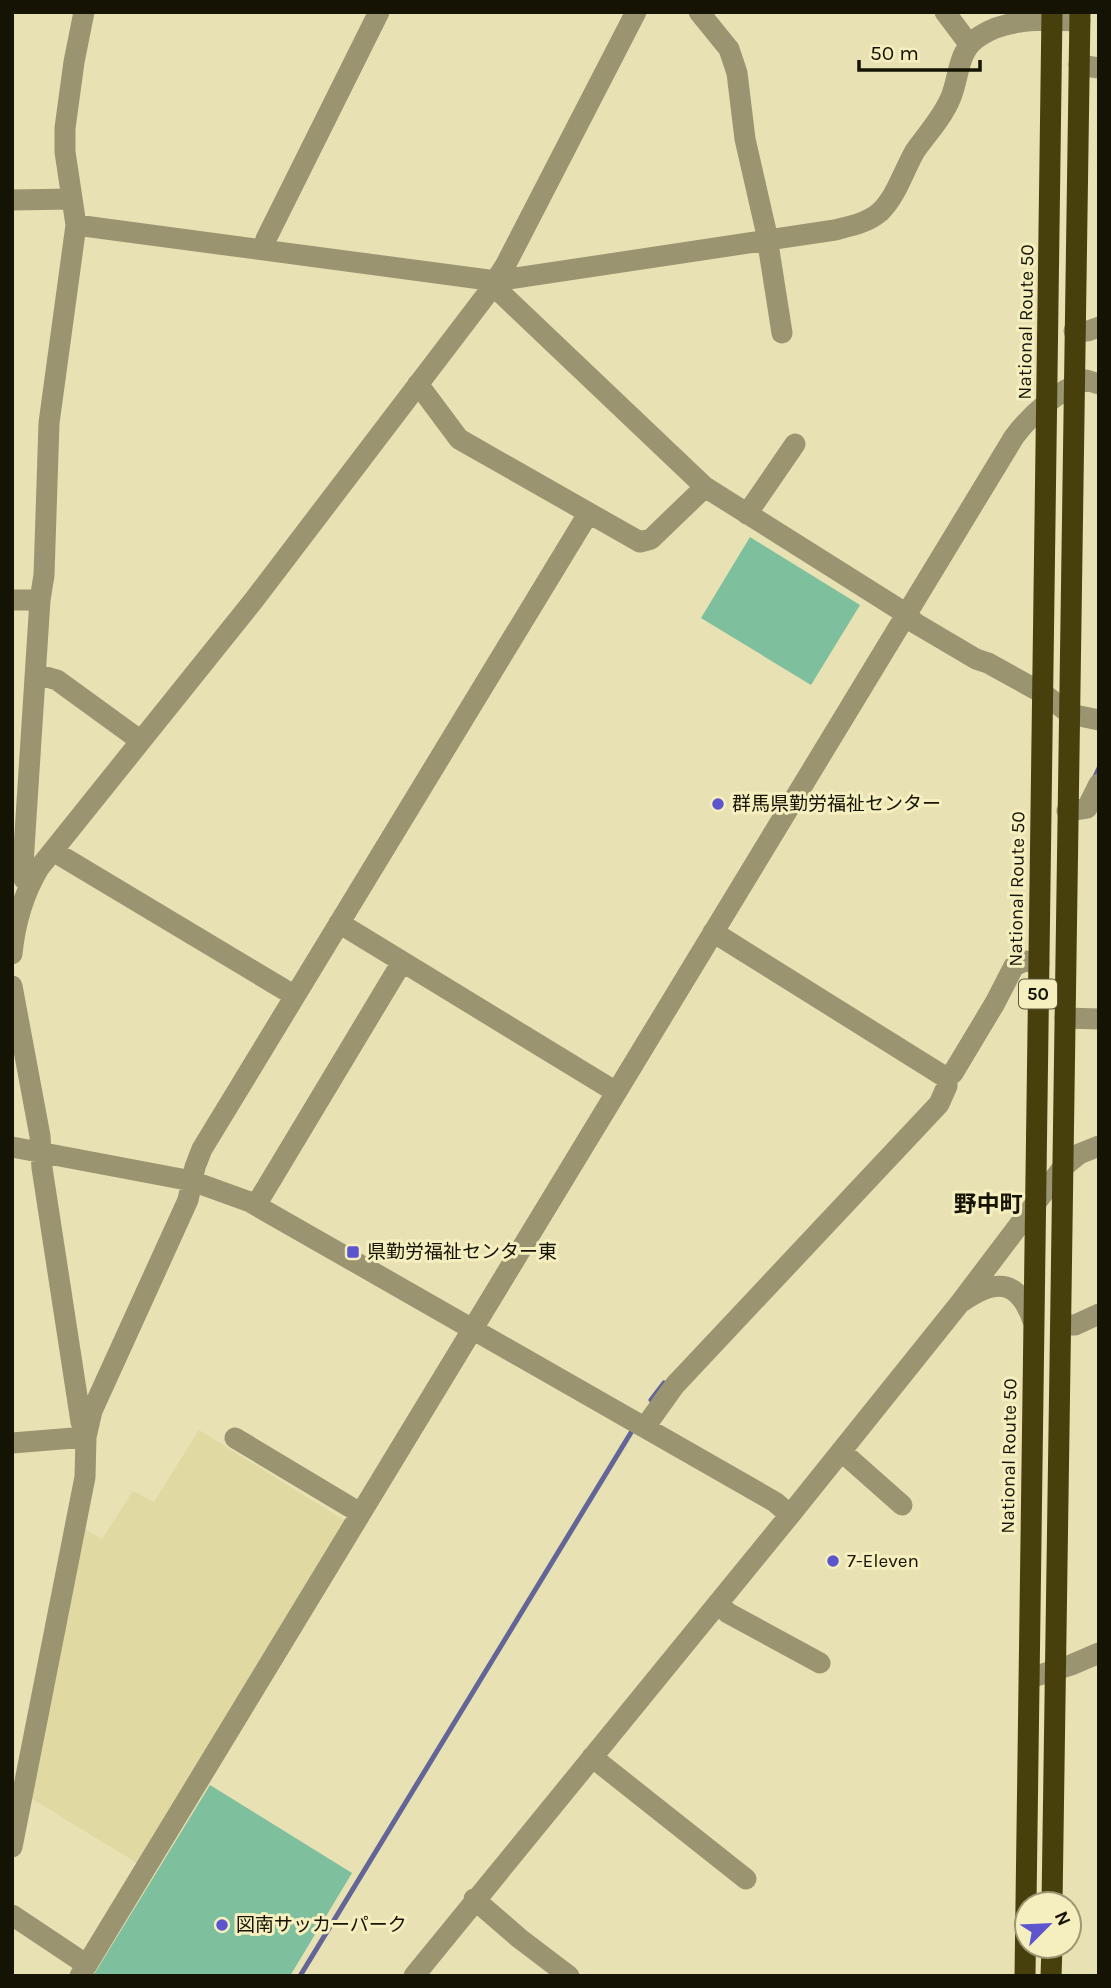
<svg xmlns="http://www.w3.org/2000/svg" width="1111" height="1988" font-family="Karla,'Noto Sans JP',sans-serif">
  <rect width="100%" height="100%" fill="#e8e1b3"/>
  <!-- built -->
  <path fill="#e0d9a2" d="M199 1430 344 1520 137 1863 29 1797 82 1528 102 1539 133 1491 154 1502Z"/>
  <!-- green -->
  <path fill="#7ec09e" d="M750 537 860 605 811 685 701 618Z
    M210 1785 352 1873 290 1976H93Z"/>
  <g fill="none" stroke-linecap="round" stroke-linejoin="round">
    <!-- stream -->
    <path stroke="#636597" stroke-width="5" d="M1093 781 1099 768
      M651 1400 664 1383
      M300 1976 635 1426"/>
    <!-- minor -->
    <path stroke="#9a9470" stroke-width="21" d="M699 12 729 49 737 73 745 139 766 231 782 333
      M945 12 969 44
      M1079 65 1099 68
      M12 200 72 199
      M76 225 496 281 835 230C851 226 867 223 880 212 896 197 904 170 915 151 927 134 943 117 951 97 960 75 957 50 980 36 1008 17 1048 20 1080 21
      M264 250 266 239 379 12
      M496 281 503 295 705 487 905 613 915 623 976 659 988 663 1044 694 1070 714 1099 720
      M1074 331H1088L1099 327
      M418 384 459 439 640 542 651 539 705 487
      M747 514 795 444
      M12 600H40
      M36 674 57 680 141 741
      M1067 811 1087 808 1099 784
      M53 851 295 996
      M30 883 24 879 23 864 40 600 44 575 49 423 76 225 65 152V128L74 62 84 12
      M339 923 616 1092
      M713 932 945 1077 953 1073 995 1003 1014 966 1025 961 1039 963
      M12 954C15 923 23 895 39 868L254 600 487 294 505 266 636 12
      M12 986 40 1136 42 1168 81 1422 88 1427
      M1065 1018 1099 1019
      M12 1147 192 1181 250 1202 775 1502 790 1515
      M256 1205 402 962
      M963 1301C998 1277 1019 1281 1033 1321
      M1061 1325H1075L1099 1314
      M645 1427 675 1385 939 1104 947 1086V1077
      M235 1438 360 1513
      M12 1443 86 1437
      M841 1451 902 1505
      M718 1603 728 1613 820 1663
      M1030 1678 1071 1665 1099 1653
      M592 1757 746 1879
      M12 1847 85 1477 86 1437 92 1411 188 1200 195 1167 202 1149 588 514
      M474 1899 519 1938 569 1976
      M12 1915 87 1965
      M80 1976 1014 437C1032 413 1058 391 1086 380L1099 384
      M414 1976 790 1515 960 1303 1063 1167 1079 1154 1099 1146"/>
    <!-- highway -->
    <path stroke="#47400c" stroke-width="21" d="M1052 1904 1080 12
      M1025 1976 1052 12
      M1051 1976 1052 1946"/>
  </g>
  <!-- markers -->
  <g fill="#5c55cd" stroke="#f5efbf" stroke-width="2.5">
    <circle cx="718" cy="804" r="7"/>
    <rect x="346" y="1245" width="14" height="14" rx="3.5"/>
    <circle cx="833" cy="1561" r="7"/>
    <circle cx="222" cy="1925" r="7"/>
  </g>
  <g text-anchor="middle" dominant-baseline="central" stroke-width="6" stroke-linejoin="round" paint-order="stroke">
    <!-- shield labels -->
    <rect fill="#f5efbf" stroke="#58553b" stroke-width="2" x="1019" y="979.5" width="38" height="29" rx="5"/>
    <g font-size="18" font-weight="bold" fill="#151303">
      <text x="1038" y="994">50</text>
    </g>
    <!-- street labels -->
    <g font-size="19" fill="#151303" stroke="#f5efbf">
      <text transform="translate(1026 322) rotate(-89)">National Route 50</text>
      <text transform="translate(1017 889) rotate(-89)">National Route 50</text>
      <text transform="translate(1009 1456) rotate(-89)">National Route 50</text>
    </g>
    <!-- poi labels -->
    <g font-size="19" fill="#151303" stroke="#f5efbf" text-anchor="start">
      <text x="732" y="804">群馬県勤労福祉センター</text>
      <text x="367" y="1252">県勤労福祉センター東</text>
      <text x="847" y="1561">7-Eleven</text>
      <text x="236" y="1925">図南サッカーパーク</text>
    </g>
    <!-- quarter labels -->
    <g font-size="23" font-weight="bold" fill="#151303" stroke="#f5efbf">
      <text x="988" y="1204">野中町</text>
    </g>
  </g>
  <!-- border -->
  <rect width="1111" height="1988" fill="none" stroke="#151303" stroke-width="28"/>
  <!-- north arrow -->
  <g transform="translate(1048 1925) rotate(66)"><circle r="33" fill="#f5efbf" stroke="#9b9774" stroke-width="2"/>
  <path d="M0-5L12 26L0 18L-12 26Z" fill="#5c55cd"/>
  <text y="-10" font-size="19" font-weight="bold" text-anchor="middle" fill="#151303">N</text>
  </g>
  <!-- scale -->
  <path d="M859 60v10h121v-10" fill="none" stroke="#151303" stroke-width="3.5"/>
  <text x="870" y="60" font-size="21" fill="#151303" stroke="#f5efbf" stroke-width="5" paint-order="stroke">50 m</text>
</svg>
